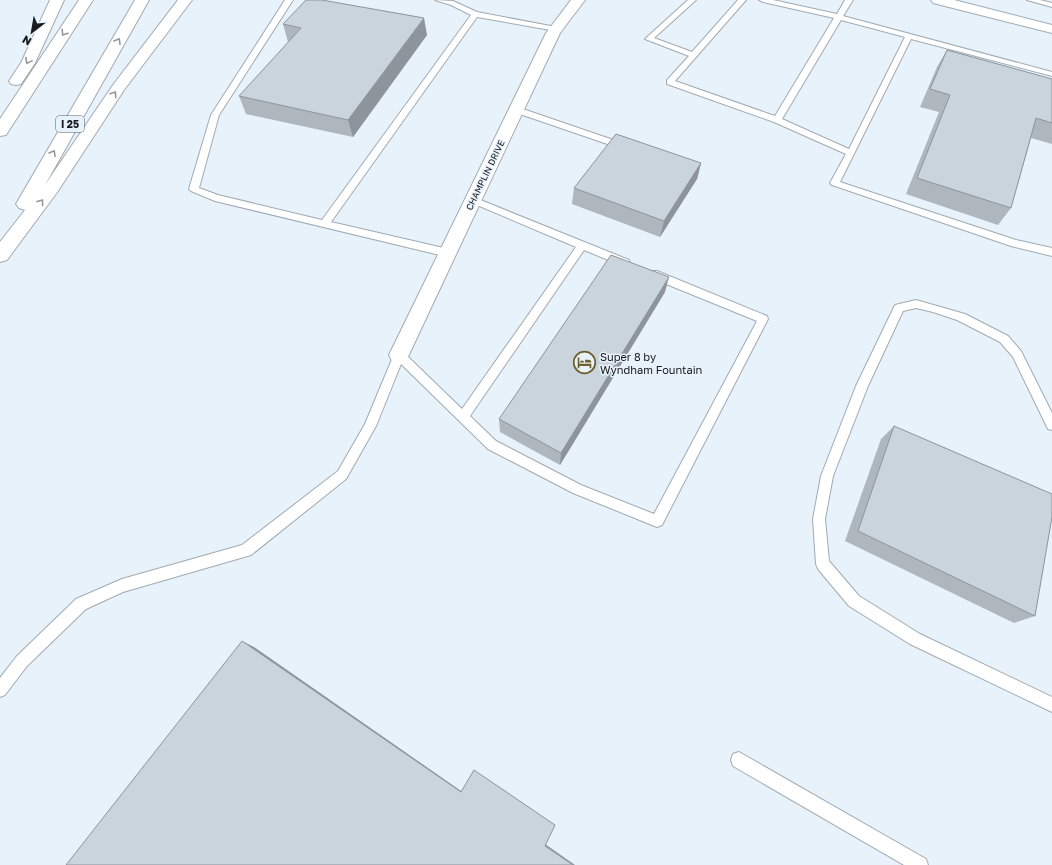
<svg xmlns="http://www.w3.org/2000/svg" width="1052" height="865" font-family="'Golos Text',sans-serif">
  <rect width="100%" height="100%" fill="#e8f2fb"/>
  <g fill="none" stroke-linecap="round" stroke-linejoin="round">
    <defs>
      <path id="service" d="M285 0H293L219 115 199 188 218 195 322 220 471 15 451 5 435 0 453 1 477 12 556 27 560 29 556 31 477 17 331 222 448 249 452 250 453 253 452 256 448 257 215 201 191 191 189 189 211 115Z
        M688 0H696L654 38 692 52 738 0H746L675 81 775 116 834 18 763 2 759 0H773L837 14 845 0H853L843 16 1052 72V76L911 39 840 182 1016 240 1052 248V256L1011 246 832 185 830 183 846 154 774 122 667 84V80L689 56 645 39ZM841 20 905 37 849 149 782 119Z
        M1027 0H1040L1052 3V7Z
        M517 107 628 145 629 147 625 150 622 149 514 112 513 110Z
        M473 197 629 260 630 263 629 266 625 267 584 250 470 416 496 441 581 485 654 514 757 321 649 277 648 274 649 271H657L767 316 768 319 662 525 657 527 573 493 488 449 401 364 376 426 346 479 251 555 123 592 86 609 27 666 5 695 0 697V678L17 656 76 599 122 579 242 545 338 471 365 424 395 352 399 351 403 352 462 409 576 247 470 202 468 200Z
        M916 300 965 314 1008 336 1021 351 1052 413V430L1048 429 1013 357 1000 342 957 320 933 312 916 308 903 311 868 386 833 476 825 519 829 561 859 596 920 634 1052 697V712L910 644 849 606 818 569 816 564 813 519 821 476 856 386 895 305Z
        M739 752 926 859 928 865H904L733 766 731 760 733 754Z"/>
      <path id="minor" d="M571 0H585L560 33 406 361 399 363 392 361 389 355 546 33Z
        M931 0H954L1052 25V33L933 3Z"/>
      <path id="motorway" d="M50 0H64L35 63 21 84 16 85 11 84 9 81 21 63Z
        M79 0H93L6 135 0 136V119Z
        M135 0H149L45 185 113 85 178 0H192L124 90 58 191 7 260 0 262V242L25 210 19 208 16 204Z"/>
    </defs>
    <!-- service casing -->
    <use href="#service" stroke="#a1aab2" stroke-width="2"/>
    <!-- minor casing -->
    <use href="#minor" stroke="#a1aab2" stroke-width="2"/>
    <!-- motorway casing -->
    <use href="#motorway" stroke="#a1aab2" stroke-width="2"/>
    <!-- service -->
    <use href="#service" fill="#fff" fill-rule="evenodd"/>
    <!-- minor -->
    <use href="#minor" fill="#fff" fill-rule="evenodd"/>
    <!-- motorway -->
    <use href="#motorway" fill="#fff" fill-rule="evenodd"/>
  </g>
  <!-- wall -->
  <path fill="#aeb6be" d="M283 24 427 35 353 137 246 114 239 96 289 42H288Z
    M947 50 1052 79V144L1031 138 1011 208 998 225 906 194 939 112 920 107 937 67Z
    M701 163 697 179 660 237 572 204 574 188Z
    M665 292 560 465 500 432 499 419Z
    M894 426 1035 616 1014 623 845 541 881 439Z"/>
  <!-- shaded-wall -->
  <path fill="#8d949b" d="M424 18 427 35 353 137 348 120Z
    M701 163 697 179 660 237 664 221Z
    M669 277 665 292 560 465 561 453Z
    M242 641 254 647 464 793 461 792Z
    M545 844 575 865H573L545 846Z"/>
  <!-- building -->
  <path fill="#cad4dd" stroke="#8d949b" d="M306 0H322L424 18 348 120 239 96 301 28 283 24Z
    M947 50 1052 79V123L1036 118 1011 208 917 178 950 95 930 89Z
    M616 134 701 163 664 221 574 188Z
    M611 255 669 277 561 453 499 419Z
    M894 426 1052 494V517L1035 616 858 531Z
    M242 641 461 792 474 770 555 825 545 846 573 865H66Z"/>
  <!-- one-way arrows -->
  <defs><path id="oneway-chevron" d="M-2-3.5L2.5 0L-2 3.5" fill="none" stroke-width="1.6" stroke-linecap="round" stroke-linejoin="round"/></defs>
  <g stroke="#97989a">
    <use href="#oneway-chevron" transform="translate(64 33) rotate(123)"/>
    <use href="#oneway-chevron" transform="translate(118 41) rotate(-60)"/>
    <use href="#oneway-chevron" transform="translate(28 61) rotate(118)"/>
    <use href="#oneway-chevron" transform="translate(114 94) rotate(-56)"/>
    <use href="#oneway-chevron" transform="translate(53 153) rotate(-60)"/>
    <use href="#oneway-chevron" transform="translate(41 202) rotate(-53)"/>
  </g>
  <!-- icons -->
  <defs>
    <symbol id="hotel-ring" viewBox="-11 -11 22 22"><circle r="9.5" fill="#e8f2fb" stroke="#6e602d" stroke-width="1.5"/><path d="M-6-4.5h1.5V1H6V5H4.5V3h-9V5H-6ZM-4 0a1.8 1.8 0 1 1 3.6 0ZM.5 0V-2.5h3Q6-2.5 6 0Z" fill="#6e602d"/></symbol>
  </defs>
  <g fill-rule="evenodd">
    <use href="#hotel-ring" x="572" y="350" width="25" height="25"/>
  </g>
  <g text-anchor="middle" dominant-baseline="central" stroke-width="3" stroke-linejoin="round" paint-order="stroke">
    <!-- far-street labels -->
    <g font-size="9" fill="#171b1e" stroke="#e8f2fb">
      <text transform="translate(485 175) rotate(-64)">CHAMPLIN DRIVE</text>
    </g>
    <!-- shield labels -->
    <rect fill="#e8f2fb" stroke="#565c60" stroke-width="1" x="56" y="116" width="28" height="16" rx="3"/>
    <g font-size="10" font-weight="bold" fill="#171b1e">
      <text x="70" y="124">I 25</text>
    </g>
    <!-- poi labels -->
    <g font-size="11" fill="#171b1e" stroke="#e8f2fb" text-anchor="start">
      <text x="600" y="356">Super 8 by<tspan x="600" dy="13">Wyndham Fountain</tspan></text>
    </g>
  </g>
  <!-- north arrow -->
  <g transform="translate(32 32) rotate(211)" stroke="#e8f2fb" stroke-width="3" paint-order="stroke">
  <path d="M0-3L7 15L0 10L-7 15Z" fill="#171b1e"/>
  <text y="-6" font-size="11" font-weight="bold" text-anchor="middle" fill="#171b1e">N</text>
  </g>
</svg>
